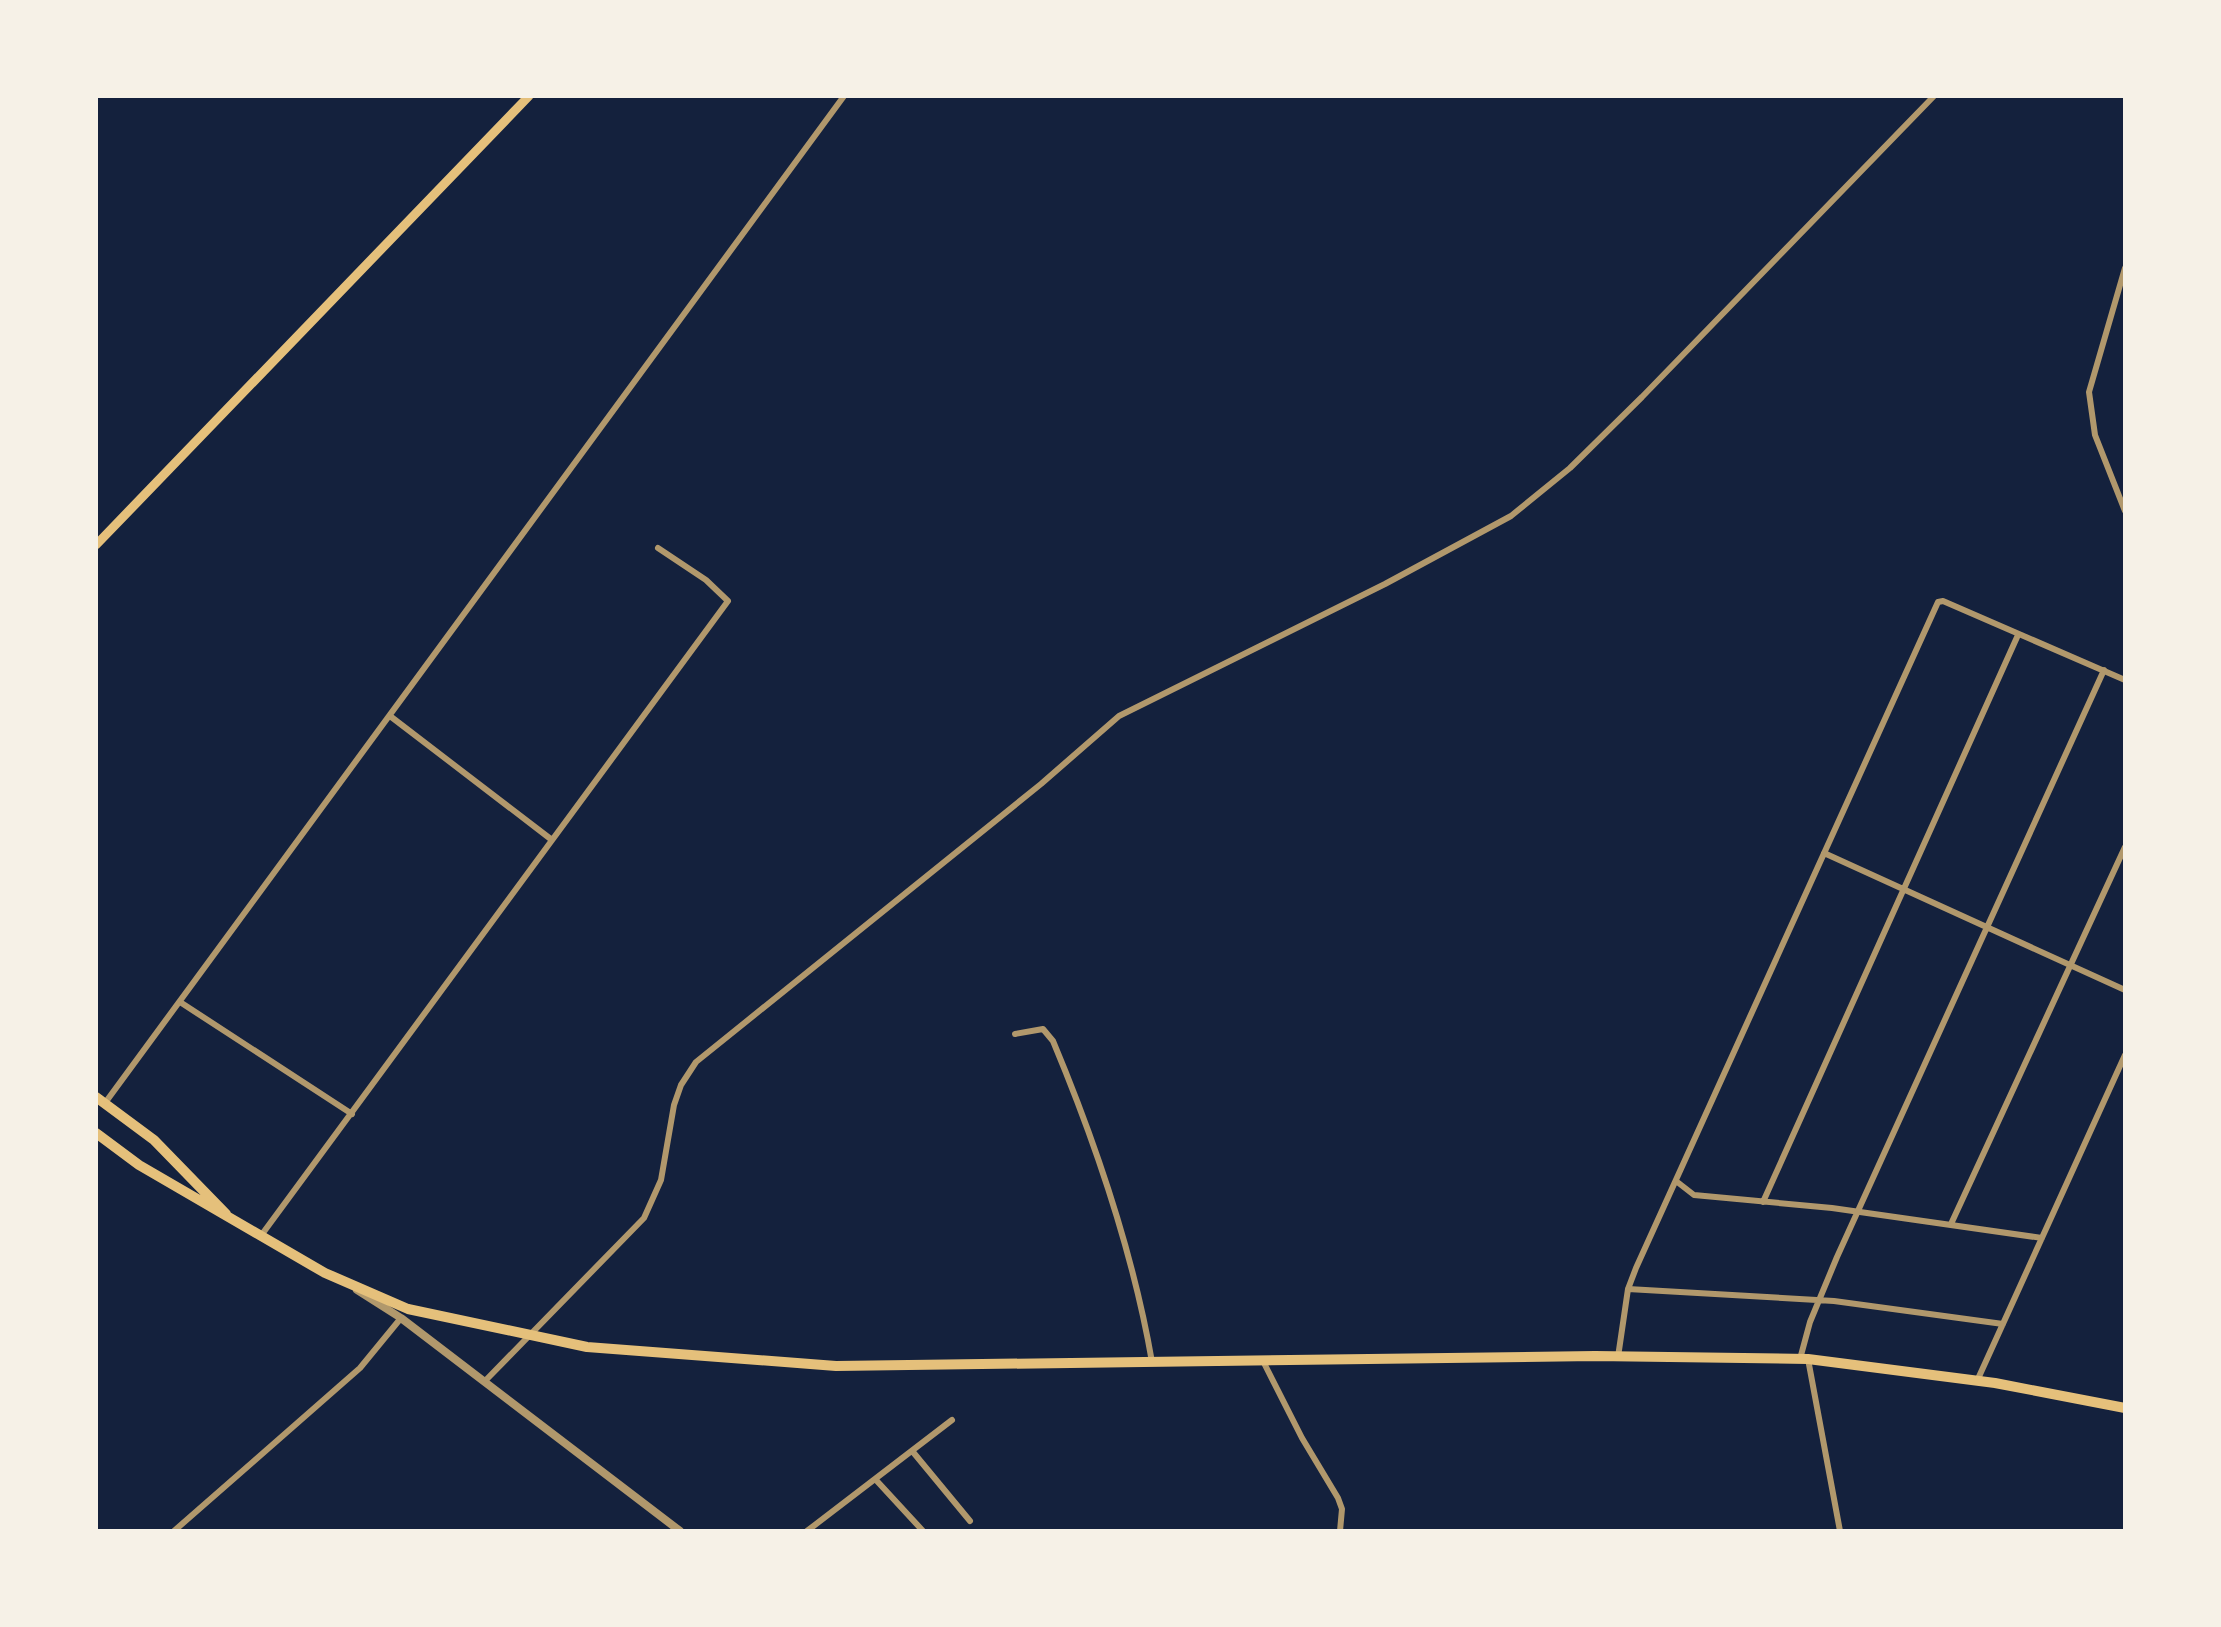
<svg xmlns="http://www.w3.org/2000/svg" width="2221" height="1627" font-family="'Alegreya Sans',sans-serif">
  <rect width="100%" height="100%" fill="#14213d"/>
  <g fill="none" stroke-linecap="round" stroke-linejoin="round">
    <!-- minor -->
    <path stroke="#b1986c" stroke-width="6" d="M2125 268 2089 392 2095 435 2125 511
      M390 716 552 840
      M1824 853 2125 990
      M180 1002 352 1114
      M1015 1034 1043 1029 1053 1041C1096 1144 1133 1252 1152 1362
      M105 1103 844 96
      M1676 1181 1694 1195 1832 1208 2042 1238
      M1763 1202 2018 635
      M1951 1224 2125 847
      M260 1237 728 601 706 580 658 548
      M1628 1289 1834 1301 2003 1324
      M1618 1357 1628 1289 1636 1268 1938 602 1943 601 2125 680
      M1800 1359 1810 1322 1837 1257 2104 670
      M1808 1359 1840 1531
      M1263 1361 1302 1438 1338 1498 1342 1509 1340 1531
      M485 1381 644 1218 661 1180 674 1105 681 1085 696 1062 1041 784 1119 716 1385 584 1511 516 1570 468 1642 397 1934 96
      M1977 1381 2125 1055
      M913 1452 970 1521
      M876 1480 923 1531
      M174 1531 360 1368 401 1318
      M807 1531 952 1420"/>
    <!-- tertiary -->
    <path stroke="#b1986c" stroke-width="8" d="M357 1290 401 1318 680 1531"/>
    <!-- secondary -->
    <path stroke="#e5c07b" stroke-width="9" d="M96 545 529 96"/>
    <!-- trunk -->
    <path stroke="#e5c07b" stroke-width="10" d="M96 1097 154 1140 226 1214
      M96 1133 139 1165 325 1273 408 1309 587 1347 836 1366 1595 1356 1808 1359 1995 1383 2125 1408"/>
  </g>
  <!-- border -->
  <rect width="2221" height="1627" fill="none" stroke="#f6f1e7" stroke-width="196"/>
</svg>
